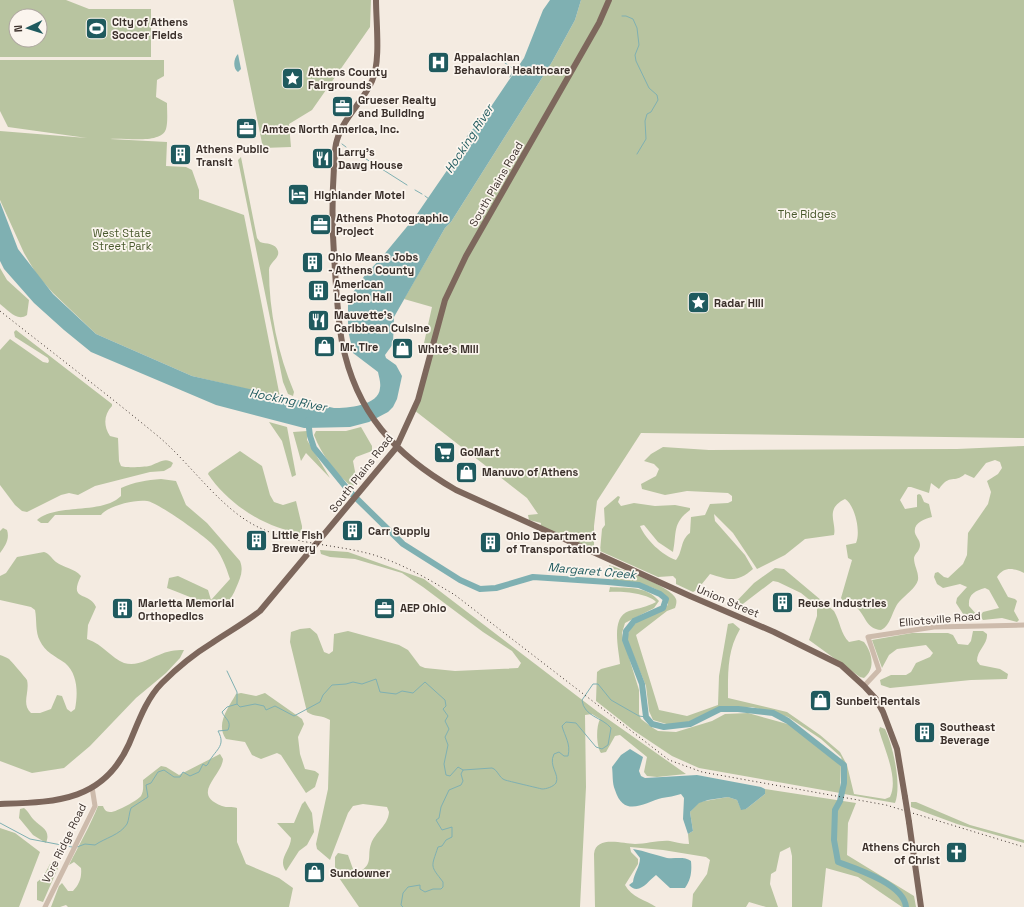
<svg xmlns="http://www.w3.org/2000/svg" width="1024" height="907" font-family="'Space Grotesk',sans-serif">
  <rect width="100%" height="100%" fill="#f4ebe1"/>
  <!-- green -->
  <path fill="#b8c4a0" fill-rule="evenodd" d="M0 0H66L89 9H151V57H0ZM16 16H40V40H16Z
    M233 0H371L370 27 312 110 289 124 291 147 263 148Z
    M581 0H1024V438L641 433 597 501 594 526V552L540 528 541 523 529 520 528 515 538 514 527 498 414 410 431 345 424 343 432 307 404 299 445 228 451 222 552 62 575 20Z
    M0 60H164V76L157 80 156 97 167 103C167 111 168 122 166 129 161 145 123 137 110 139L167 142 166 166 186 167 192 170 199 190V199L244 215 280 397 192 376 96 334 53 293 37 275 24 253 0 200V131L87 138 8 127 0 111Z
    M241 157 257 238 260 242C266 244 276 243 278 251 280 259 269 262 269 270 269 311 278 354 294 392L293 396 288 394 283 382 238 160Z
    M0 268 7 280 29 300 27 315C17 322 8 310 0 304Z
    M16 330 112 404V406C104 414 103 426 110 436L118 438 119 461 121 466C125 468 145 467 149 466 157 464 165 456 173 463L171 467 164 471 150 472 95 486 78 495 69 493 61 495 27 512 22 511 15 505 0 485V350L10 339 43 362 48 363 49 361 48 358 15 337 14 332Z
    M269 422 287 427 296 475 292 477 282 441Z
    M361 427 372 446V451L356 457 353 461 357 482 352 487C337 475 321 454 314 435L316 431H346Z
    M307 431V440L330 478 306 453 301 461 293 432Z
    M1024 446V573C1014 568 1004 566 997 577L1008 597 1015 599 1017 601 1014 611 1019 620 1017 622 1002 618 983 620 980 616 983 612 999 608 989 590 985 588C975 591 968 594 969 606L977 615 974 620H967L956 603 957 598 967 587 960 584 943 588 937 584 934 577 935 573 938 572 944 577 948 578 963 564 967 555 968 533 988 504 991 492 987 481 998 474 1002 468 1000 462 995 460 986 463 974 478 965 474C954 484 950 473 939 489L931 483 929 493 911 487H908L900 500 905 509 917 507V495L919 494 921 495 924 502 929 504 932 517C924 519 913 523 915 533 916 537 920 540 920 545 920 551 915 553 914 558 914 566 919 572 918 580 916 588 904 596 899 602 892 610 891 626 881 630 866 629 866 616 857 608 852 604 845 605 841 598L852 560 848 558 846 545 856 543C861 532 855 505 845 499 824 509 837 523 834 535L805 539 785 555 757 569 733 533 714 514 715 521 745 555 753 569C737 583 729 580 710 574L697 590 693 592 676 584V579L673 576 658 577 600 551 602 529 605 525 604 508 618 496 620 497 618 502 621 506 634 503 655 506 675 505 690 508V510C672 523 677 533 673 552L658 542 644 525 640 526C646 540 662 555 676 560 683 552 680 540 690 533L691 517 705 515 710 504 728 503 732 501V496L728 493 687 491 665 495 642 489 641 484 656 476 659 469 654 464 644 461 651 454 663 447 709 450 957 449Z
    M240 451 262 466 270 495 274 502 283 505 296 501 302 526V533C266 529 228 504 208 474L209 472Z
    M161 479 176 481 186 505 207 523 240 561C244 571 240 579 236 588 231 601 221 612 206 607 203 606 201 603 199 601 189 596 177 592 167 588L169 578 178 576 208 590 211 600 230 579C226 567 221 552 211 543 203 535 157 502 147 501 135 499 108 506 101 515H55L48 523H41L37 520C56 503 102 515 121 496V488C134 482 147 480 161 479Z
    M3 528 7 530C10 539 5 546 0 553V531Z
    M320 550 348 552 424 579 598 712 686 774 657 777 647 776 644 772 647 757 620 735 615 736 606 752 601 753C596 745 596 727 600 719L592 714 585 715 586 787 580 907H359L335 872V857L338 853 348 855 353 869 362 870C373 863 367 855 371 844 375 832 388 826 389 812L387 807 363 804 353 806 348 813 330 860 317 849 316 844 328 789 330 720C322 715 314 717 307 712L290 642 291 632 300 629 310 628 317 634 324 652 329 654 333 651 334 634 348 631 399 645 408 650 420 666 425 668 455 671 518 668 521 663 512 651 483 632 423 587 402 573 355 559 330 557 321 554Z
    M44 552C50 554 51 558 56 562 64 568 74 568 81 576 68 602 89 591 96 607L88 625 87 639C104 645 111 658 124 663 137 667 148 659 159 655 167 651 175 650 184 650L180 658 166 673 136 698 90 746 64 768 32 773 0 761V655C3 656 6 657 9 659 11 661 26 678 27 680 30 692 21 704 31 713H40L51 709 57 695 62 696 67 709 71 712 75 709C78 694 78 674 65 663 55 656 45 652 40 641 35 632 37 620 35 610L31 607 0 600V576L6 573 17 557Z
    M609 565C623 570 671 586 676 599 677 602 676 605 675 608L667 611 636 635 659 710 687 716 718 705 719 676 728 624 733 623 740 629C727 651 728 673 728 698L787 712 820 735 840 752 847 765 854 794 885 799 890 797C899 779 884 748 879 730L880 727 885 729C893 745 902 786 895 803L844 794V769L841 757 821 739 788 717 752 707 719 709 694 721 670 725 653 720 649 711 646 686 628 642C624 622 654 613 668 605 666 583 629 583 613 581V578L630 580 623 573 610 569Z
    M775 568 784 569 834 611C840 621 841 635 849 642L859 640 864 642C872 652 876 669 864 678L860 677 809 640 817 616V606L801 593 778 582 773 581 735 610 732 606 754 583Z
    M610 587C628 588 647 586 659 601L654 608 625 623 622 633 623 638 639 690V714L641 719 653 728 658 731 676 732 712 721 725 714 748 713 791 725 841 763 840 793 699 768 672 756 633 730 596 701 597 672 601 669 620 664C619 650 610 617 629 611 639 608 647 607 656 602 648 593 621 591 609 592Z
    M973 631H983L987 634C988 644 977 650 977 661L980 665 1000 669 1008 674 1007 679 971 680 890 688 881 685 880 680 891 675H906L911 672 916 663 930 657 933 653 926 645 897 649 889 655 882 668 872 640 912 633H948L953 635 958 644 968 645 971 641Z
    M241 693 256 696 265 693 302 719 304 724 298 737 300 754 305 769 315 771 319 774 315 787 306 793 281 755 277 753 261 759 252 755 245 742 226 739C215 724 229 707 236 694Z
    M220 754 223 759C222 776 190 794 222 806 227 808 232 806 237 808V842L246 864 279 878 293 888 289 907H68L66 905 60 907H51L59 886 62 883 68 891H73C79 884 82 878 81 868L74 862 69 865C79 845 90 826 98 806H103C104 809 106 812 110 812 115 813 138 800 141 796 144 791 143 785 143 780L161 766 166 767 179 775Z
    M765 789 856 803 848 823 847 855 914 896 916 907H902L858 877 826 868 822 907H792V856L790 847 780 852 776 871 771 874 770 884 778 907H766L749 902 746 907H692L693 894 707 874 710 860 706 857 663 850 630 847 631 852 638 859V864L625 885C631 897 646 900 656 907H595L594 854C596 835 623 844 635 844 646 844 659 840 670 841 676 842 682 844 689 844L688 834 693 831 690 812 699 802 728 797 737 800 741 809H746L765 794Z
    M305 801 312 813 314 832 307 845 299 851 286 871C277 859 291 850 291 838L277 823H294L302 804Z
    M911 802H916L970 825 1024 840V843L957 824 911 807Z
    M24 808C29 812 30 816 34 820 42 828 51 830 46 843L33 835 19 818 20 809Z
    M0 828 15 833 40 852 19 907H0Z
    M50 864H55L58 868 43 902 37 900V882L43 877Z"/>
  <!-- water -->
  <path fill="#7fb0b2" d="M550 0H581L575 20 552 62 451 222 445 228 394 317 393 344 385 355 386 358 396 365 402 376 397 399 393 407 388 412 369 422 350 427 304 428 216 405 91 352 64 330 34 303 4 269 0 261V202L18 249 53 294 96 334 192 376 334 408C347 408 379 406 380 388 381 383 379 377 378 372L353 353 348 330V303L354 291 365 275 382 257 415 217 450 166 470 131 477 126 488 111 524 58 543 10Z
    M238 54 241 69 238 72C233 69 233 59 238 54Z
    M630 749 643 757 639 771 641 776 645 778 697 775 761 787 765 789V794L746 809 741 810 737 800 728 797 708 800 699 803 690 812 693 831 688 834 683 819 684 798 681 794C675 796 668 797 662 798 645 802 624 819 615 790 612 783 613 774 612 767L621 755Z
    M633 849C645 851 655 855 667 858 675 859 684 856 691 861 692 871 691 880 685 888H670L656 875C648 881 639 896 629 885L633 882C634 873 640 867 640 858Z"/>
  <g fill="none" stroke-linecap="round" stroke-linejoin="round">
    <!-- stream -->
    <path stroke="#7fb0b2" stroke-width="1" d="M622 16H626L633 19 637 28 639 45 635 55 636 61 649 88 657 95 658 100 651 112 647 114 645 121 646 139 637 154
      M505 63 514 69 510 77
      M342 144 346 147
      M352 150 407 185
      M415 190 422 194
      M425 196 429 199
      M227 671 237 692V704
      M0 823 30 839 72 847
      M77 847 85 844 95 845C105 838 120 835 127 824 129 820 129 813 131 808L148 797 146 785 151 783 158 772 164 770 174 777H180L183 772 190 776 199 772 203 764 206 766 208 764C214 750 227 747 218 731L228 730C232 721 225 719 222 712L227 707 237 704 240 707 255 704 264 706 266 710 275 706 294 716 320 702 323 695 332 685 346 684 353 682 362 684 376 679 380 692 396 694 402 691 413 693 425 682 445 700 446 706 443 709 448 716 445 721 449 729 445 737 448 745 444 764 446 775 450 776 458 767 463 770
      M403 907 401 905 403 893 408 887 420 885V889L425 892 433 889H441L443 887V882C430 865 431 868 438 847L442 846 446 840 452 837V827L442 830 436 820 439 818 441 807 449 790 461 785 463 781 461 774 463 770 492 768C498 770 499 778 505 780 508 781 538 788 542 789 546 789 553 787 556 783 560 774 548 766 554 754L559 752 564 756H568C571 744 565 737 562 726L566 722 576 723 596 747 602 749 608 745 611 728C602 717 584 717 582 700L593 684H598L611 700 639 716 646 717"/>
    <!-- river -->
    <path stroke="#7fb0b2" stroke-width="6" d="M308 420 310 436 314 448 349 491 403 544 460 580 480 589 496 588 533 577 608 582 639 585 660 594 666 599 663 608 634 621 626 631 625 640 642 684 646 717 652 724 664 727 690 724 720 709H738L773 713 788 721 844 765V783L840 801 835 810 834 840 838 862C857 869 904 884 906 907"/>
    <!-- minor -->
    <path stroke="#cdbbac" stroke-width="5" d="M864 686 879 670 868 637 934 627 1024 625
      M45 907 95 806 92 787"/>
    <!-- major -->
    <path stroke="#7d675c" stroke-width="6" d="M376 0C376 23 381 61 372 81 363 102 343 118 337 140 334 149 335 159 334 167 332 197 332 226 334 255 336 284 337 314 342 342 356 413 395 455 456 490L690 596 774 632 841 665 864 686 876 699 883 712 897 749 905 797
      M0 804C55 802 103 802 129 744 138 723 146 699 162 683 177 668 194 654 212 643 228 632 245 623 260 611L396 448 418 400 445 300 466 256 599 23 609 0
      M909 822 921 907"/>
    <!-- rail -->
    <path stroke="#3b302b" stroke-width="1" stroke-dasharray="1 3" stroke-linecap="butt" d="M0 311C53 353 107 394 159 437 192 465 221 510 260 528 296 545 336 544 374 555 403 564 430 580 455 595L669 760 702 772 886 805 1024 847"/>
    <!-- major-bridge -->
    <path stroke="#7d675c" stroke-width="6" d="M905 797 909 822"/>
  </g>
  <!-- icons -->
  <defs>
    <symbol id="stadium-square" viewBox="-11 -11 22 22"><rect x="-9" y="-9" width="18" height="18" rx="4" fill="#1f5a5e" stroke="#fbf5ee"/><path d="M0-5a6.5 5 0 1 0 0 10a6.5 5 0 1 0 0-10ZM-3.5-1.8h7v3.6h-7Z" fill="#fff"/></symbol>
    <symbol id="hospital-square" viewBox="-11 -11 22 22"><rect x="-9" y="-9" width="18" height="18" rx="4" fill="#1f5a5e" stroke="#fbf5ee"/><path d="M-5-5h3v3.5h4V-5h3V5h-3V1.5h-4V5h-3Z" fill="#fff"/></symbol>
    <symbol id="sight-square" viewBox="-11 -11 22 22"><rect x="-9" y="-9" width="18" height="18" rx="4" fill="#1f5a5e" stroke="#fbf5ee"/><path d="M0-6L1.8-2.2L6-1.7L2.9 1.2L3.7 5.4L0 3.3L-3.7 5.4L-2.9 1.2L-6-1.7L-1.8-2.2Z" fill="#fff"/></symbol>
    <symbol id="office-square" viewBox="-11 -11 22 22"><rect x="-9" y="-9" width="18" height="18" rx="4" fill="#1f5a5e" stroke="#fbf5ee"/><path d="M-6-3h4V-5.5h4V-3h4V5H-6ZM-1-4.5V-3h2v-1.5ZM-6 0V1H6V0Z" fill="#fff"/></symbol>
    <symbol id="building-square" viewBox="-11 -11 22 22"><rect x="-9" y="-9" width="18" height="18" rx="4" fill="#1f5a5e" stroke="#fbf5ee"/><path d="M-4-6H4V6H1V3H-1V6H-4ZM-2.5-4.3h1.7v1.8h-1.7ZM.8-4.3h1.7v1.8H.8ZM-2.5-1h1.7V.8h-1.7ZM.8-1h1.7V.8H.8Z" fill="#fff"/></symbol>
    <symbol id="restaurant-square" viewBox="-11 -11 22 22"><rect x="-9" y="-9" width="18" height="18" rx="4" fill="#1f5a5e" stroke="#fbf5ee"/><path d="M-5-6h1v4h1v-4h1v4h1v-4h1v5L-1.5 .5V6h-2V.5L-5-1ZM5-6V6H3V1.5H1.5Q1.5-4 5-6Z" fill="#fff"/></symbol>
    <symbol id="hotel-square" viewBox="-11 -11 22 22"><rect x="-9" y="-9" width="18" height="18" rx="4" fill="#1f5a5e" stroke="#fbf5ee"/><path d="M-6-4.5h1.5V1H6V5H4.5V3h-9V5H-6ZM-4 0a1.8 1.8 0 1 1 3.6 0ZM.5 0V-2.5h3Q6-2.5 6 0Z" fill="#fff"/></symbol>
    <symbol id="shop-square" viewBox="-11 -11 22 22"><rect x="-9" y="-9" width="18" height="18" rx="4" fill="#1f5a5e" stroke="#fbf5ee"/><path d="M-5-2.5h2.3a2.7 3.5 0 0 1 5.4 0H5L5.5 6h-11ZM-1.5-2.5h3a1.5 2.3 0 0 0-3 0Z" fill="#fff"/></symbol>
    <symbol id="supermarket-square" viewBox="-11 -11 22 22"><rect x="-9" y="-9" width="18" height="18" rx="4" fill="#1f5a5e" stroke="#fbf5ee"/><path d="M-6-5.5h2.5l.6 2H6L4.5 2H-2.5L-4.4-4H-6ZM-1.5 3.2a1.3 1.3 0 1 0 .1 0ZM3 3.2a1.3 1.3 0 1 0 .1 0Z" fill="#fff"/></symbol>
    <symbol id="church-square" viewBox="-11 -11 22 22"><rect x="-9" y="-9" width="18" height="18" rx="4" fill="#1f5a5e" stroke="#fbf5ee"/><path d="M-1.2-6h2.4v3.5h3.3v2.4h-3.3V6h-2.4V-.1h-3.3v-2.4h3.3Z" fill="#fff"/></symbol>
  </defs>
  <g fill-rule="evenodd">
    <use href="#stadium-square" x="84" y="16" width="25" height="25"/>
    <use href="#hospital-square" x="426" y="50" width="25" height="25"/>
    <use href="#sight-square" x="280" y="66" width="25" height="25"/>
    <use href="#office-square" x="330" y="94" width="25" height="25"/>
    <use href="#office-square" x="234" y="116" width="25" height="25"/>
    <use href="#building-square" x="168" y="142" width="25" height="25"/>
    <use href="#restaurant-square" x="310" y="146" width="25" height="25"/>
    <use href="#hotel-square" x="286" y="182" width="25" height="25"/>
    <use href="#office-square" x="308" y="212" width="25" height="25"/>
    <use href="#building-square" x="300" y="250" width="25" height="25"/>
    <use href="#building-square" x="306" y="278" width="25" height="25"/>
    <use href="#sight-square" x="686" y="290" width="25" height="25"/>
    <use href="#restaurant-square" x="306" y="308" width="25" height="25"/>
    <use href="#shop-square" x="312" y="334" width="25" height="25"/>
    <use href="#shop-square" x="390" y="336" width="25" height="25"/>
    <use href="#supermarket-square" x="432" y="440" width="25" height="25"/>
    <use href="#shop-square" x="454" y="460" width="25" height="25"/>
    <use href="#building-square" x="340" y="518" width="25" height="25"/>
    <use href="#building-square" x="244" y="528" width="25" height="25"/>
    <use href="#building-square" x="478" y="530" width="25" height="25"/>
    <use href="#building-square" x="770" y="590" width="25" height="25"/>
    <use href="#office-square" x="372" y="596" width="25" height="25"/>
    <use href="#building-square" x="110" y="596" width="25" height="25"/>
    <use href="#shop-square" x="808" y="688" width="25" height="25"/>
    <use href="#building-square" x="912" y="720" width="25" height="25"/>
    <use href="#church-square" x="944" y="840" width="25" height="25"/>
    <use href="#shop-square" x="302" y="860" width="25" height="25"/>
  </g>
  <g text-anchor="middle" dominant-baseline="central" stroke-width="3.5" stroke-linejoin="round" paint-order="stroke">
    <!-- poi labels -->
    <g font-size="11" font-weight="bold" fill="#3b302b" stroke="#fbf5ee" text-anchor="start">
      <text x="112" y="22">City of Athens<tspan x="112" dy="13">Soccer Fields</tspan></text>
      <text x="454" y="57">Appalachian<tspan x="454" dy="13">Behavioral Healthcare</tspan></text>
      <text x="308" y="72">Athens County<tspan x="308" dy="13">Fairgrounds</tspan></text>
      <text x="358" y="100">Grueser Realty<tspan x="358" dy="13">and Building</tspan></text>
      <text x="262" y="129">Amtec North America, Inc.</text>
      <text x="196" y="149">Athens Public<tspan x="196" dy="13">Transit</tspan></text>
      <text x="338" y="152">Larry's<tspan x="338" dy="13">Dawg House</tspan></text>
      <text x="314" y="195">Highlander Motel</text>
      <text x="336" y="218">Athens Photographic<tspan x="336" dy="13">Project</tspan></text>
      <text x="328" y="257">Ohio Means Jobs<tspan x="328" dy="13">- Athens County</tspan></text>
      <text x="334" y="284">American<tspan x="334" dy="13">Legion Hall</tspan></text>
      <text x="714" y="303">Radar Hill</text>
      <text x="334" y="315">Mauvette's<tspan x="334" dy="13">Caribbean Cuisine</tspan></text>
      <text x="340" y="347">Mr. Tire</text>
      <text x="418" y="349">White's Mill</text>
      <text x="460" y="452">GoMart</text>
      <text x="482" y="472">Manuvo of Athens</text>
      <text x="368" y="531">Carr Supply</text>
      <text x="272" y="535">Little Fish<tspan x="272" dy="13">Brewery</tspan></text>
      <text x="506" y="536">Ohio Department<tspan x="506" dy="13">of Transportation</tspan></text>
      <text x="138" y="603">Marietta Memorial<tspan x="138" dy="13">Orthopedics</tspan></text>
      <text x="798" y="603">Reuse Industries</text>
      <text x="400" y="608">AEP Ohio</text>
      <text x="836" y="701">Sunbelt Rentals</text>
      <text x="940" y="727">Southeast<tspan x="940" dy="13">Beverage</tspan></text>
      <text x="940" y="847" text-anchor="end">Athens Church<tspan x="940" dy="13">of Christ</tspan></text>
      <text x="330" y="873">Sundowner</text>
    </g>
    <!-- street labels -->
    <g font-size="11" fill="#3b302b" stroke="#fbf5ee">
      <text transform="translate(496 184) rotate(-60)">South Plains Road</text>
      <text transform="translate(361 473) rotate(-52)">South Plains Road</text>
      <text transform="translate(728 601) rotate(23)">Union Street</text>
      <text transform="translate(940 619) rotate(-5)">Elliotsville Road</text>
      <text transform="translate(64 843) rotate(-64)">Vore Ridge Road</text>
    </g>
    <!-- park labels -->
    <g font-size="11" fill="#4a5a2e" stroke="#fbf5ee">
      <text x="807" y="214">The Ridges</text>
      <text x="122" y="233">West State<tspan x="122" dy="13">Street Park</tspan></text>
    </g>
    <!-- water labels -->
    <g font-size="12" font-style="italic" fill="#1f5a5e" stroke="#fbf5ee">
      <text transform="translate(469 139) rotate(-57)">Hocking River</text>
      <text transform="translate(288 400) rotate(11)">Hocking River</text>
      <text transform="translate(592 571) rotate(5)">Margaret Creek</text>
    </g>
  </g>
  <!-- north arrow -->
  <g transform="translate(28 28) rotate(266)"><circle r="19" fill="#fbf5ee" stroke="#aea6a0"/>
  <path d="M0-3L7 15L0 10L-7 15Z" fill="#1f5a5e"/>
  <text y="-6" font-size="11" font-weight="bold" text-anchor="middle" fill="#3b302b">N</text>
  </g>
</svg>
